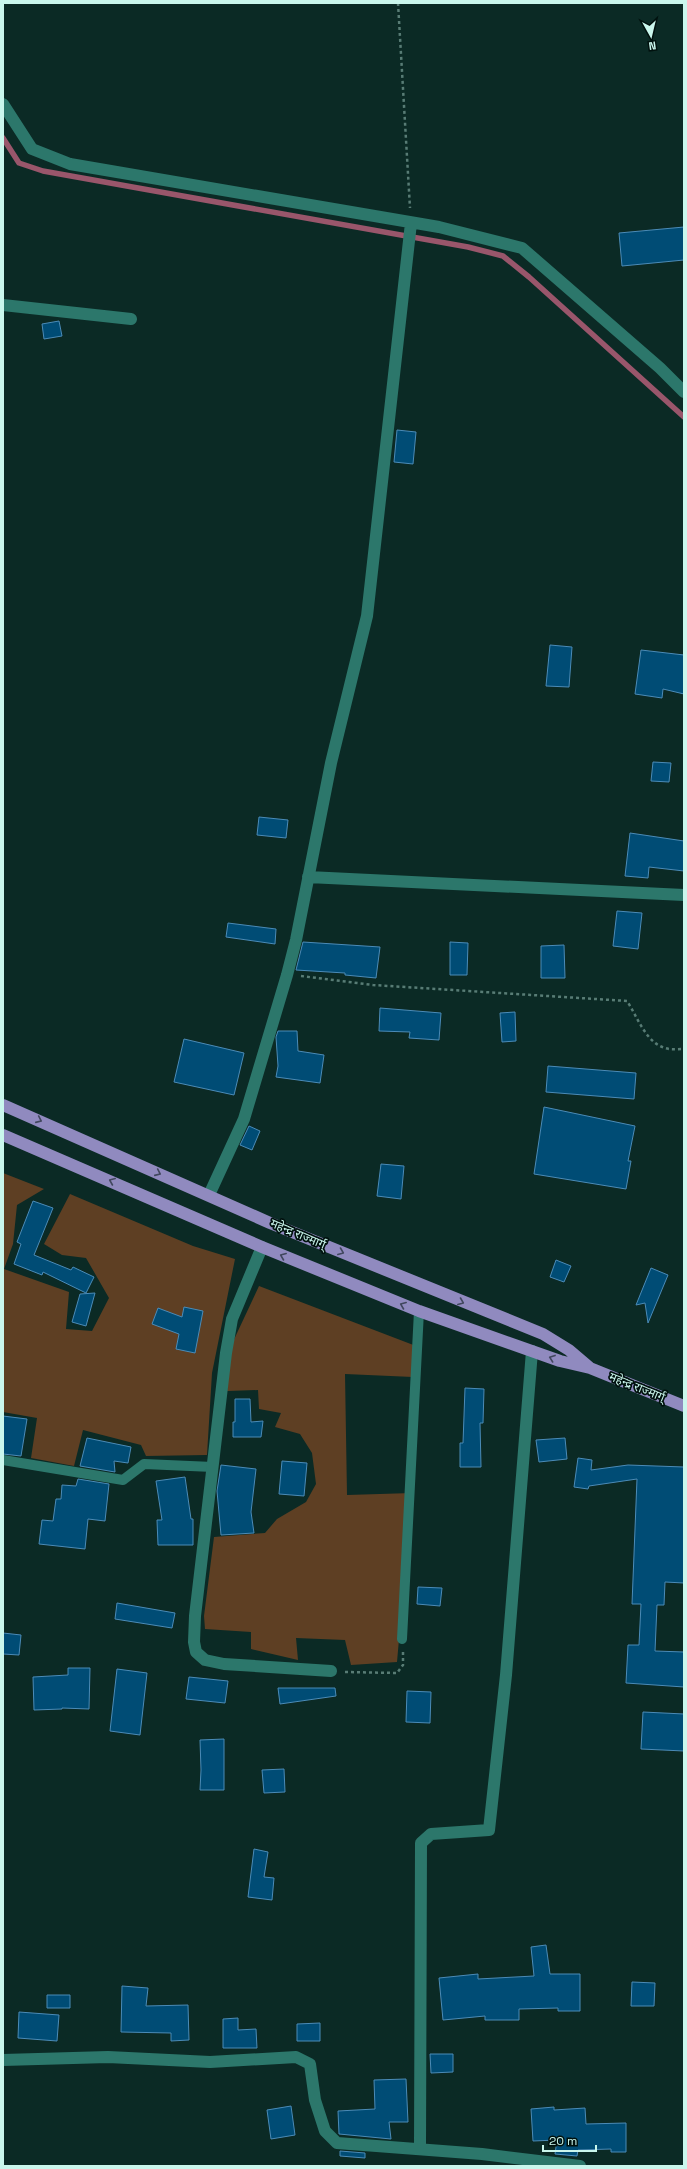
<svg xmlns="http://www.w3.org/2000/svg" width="687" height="2169" font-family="'Space Grotesk','Noto Sans Devanagari',sans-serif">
  <rect width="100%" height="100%" fill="#0b2a25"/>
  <!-- green -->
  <path fill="#5e3f23" d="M3 1173 44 1189 17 1205 13 1244 4 1269 69 1292 66 1329 92 1331 109 1298 86 1258 62 1255 44 1244 70 1194 193 1246 235 1259 212 1373 207 1455 146 1456 141 1445 83 1430 74 1466 31 1458 37 1418 3 1412Z
    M259 1286 416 1346 413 1377 345 1374 347 1495 412 1493 397 1662 351 1665 345 1640 296 1638 298 1660 251 1649V1632L205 1629 204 1616 214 1537 265 1533 277 1519 306 1502 316 1484 312 1453 300 1434 275 1427 281 1413 259 1409 258 1390 227 1391 230 1348Z"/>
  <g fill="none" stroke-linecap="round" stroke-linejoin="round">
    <!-- stream -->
    <path stroke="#99566b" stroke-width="5.5" d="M3 138 19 163 43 171 468 247 503 256 529 277 684 417"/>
  </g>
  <!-- building -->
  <path fill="#004c75" stroke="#4b8bb7" d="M684 227V260L622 266 619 233Z
    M59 321 62 336 44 339 42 324Z
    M397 430 416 432 413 464 394 462Z
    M550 645 572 647 569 687 546 686Z
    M641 650 684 655V694L663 689 662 698 635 694Z
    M653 762 671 763 669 782 651 781Z
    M259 817 288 820 286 838 257 835Z
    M630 833 684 841V871L649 867 648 878 625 876Z
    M617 911 642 913 638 949 613 946Z
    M228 923 276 929 275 944 226 937Z
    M303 942 380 947 376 978 345 975V973L296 970Z
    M450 942 468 943 467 975H450Z
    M564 945 565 978H541V946Z
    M380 1008 441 1013 439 1040 409 1038 410 1032 379 1031Z
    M515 1012 516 1041 502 1042 500 1013Z
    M278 1031H297L298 1051 324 1055 320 1083 276 1077 278 1066 276 1037Z
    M184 1039 244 1053 234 1095 174 1082Z
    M548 1066 636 1073 634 1099 546 1092Z
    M544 1107 635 1126 628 1161H631L626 1189 534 1174Z
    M249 1126 260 1131 252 1150 240 1145Z
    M381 1164 404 1166 401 1199 377 1196Z
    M33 1201 53 1208 34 1255 71 1270 73 1267 94 1277 86 1293 43 1272 42 1275 14 1264 21 1244 17 1242Z
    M556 1260 571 1266 564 1282 550 1277Z
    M651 1268 668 1275 648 1323 645 1303 636 1305Z
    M95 1293 86 1326 72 1322 80 1294Z
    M184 1307 203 1311 195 1353 176 1349 179 1334 152 1324 158 1308 182 1317Z
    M465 1388 484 1389 483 1423H480L481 1467H460V1443H463Z
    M235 1399H250L251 1422 263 1421 261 1437H233V1422H235Z
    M3 1416 27 1419 21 1456 3 1454Z
    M87 1438 131 1447 128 1463 114 1461 115 1472 80 1466Z
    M565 1438 567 1459 539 1462 536 1440Z
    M578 1458 592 1460 591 1470 628 1465 684 1467V1583L665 1582 664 1605H657L655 1651 684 1652V1687L626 1683 628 1645H639L641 1604H632L637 1479 589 1486 588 1489 574 1487Z
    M282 1461 307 1463 304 1496 279 1494Z
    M221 1465 256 1469 251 1512 254 1533 221 1535 217 1491Z
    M185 1477 191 1519H193V1545H158L157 1520H162L156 1481Z
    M78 1479 109 1484 105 1521 88 1519 85 1549 39 1544 42 1520 53 1521 56 1499H61L62 1485 76 1486Z
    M418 1587 442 1588 440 1606 417 1604Z
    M117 1603 175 1613 172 1628 115 1619Z
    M3 1633 21 1635 19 1655 3 1654Z
    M68 1668H90L89 1709 62 1708V1709L34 1710 33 1677 68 1675Z
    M117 1669 147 1673 140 1735 110 1731Z
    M189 1677 228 1681 225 1703 186 1699Z
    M278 1688H335L336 1696 280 1704Z
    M407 1691 431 1692 430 1723 406 1722Z
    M643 1712 684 1714V1751L641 1749Z
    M224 1739V1790H200L201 1770 200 1740Z
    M284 1769 285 1792 264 1793 262 1770Z
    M254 1849 268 1852 264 1877 274 1878 272 1900 248 1897Z
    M546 1945 550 1974H580V2011H558V2008L519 2009V2020H485V2016L443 2020 439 1978 478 1974V1979L534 1976 531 1947Z
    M632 1982 655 1983 654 2006H631Z
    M122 1986 148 1988 146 2006 188 2005 189 2040 171 2041V2033L121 2032Z
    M47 1995H70V2008H47Z
    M19 2012 59 2015 57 2041 18 2038Z
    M238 2018V2030L256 2029 257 2048H223V2019Z
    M320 2023V2041H297V2024Z
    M430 2054H453V2072L431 2073Z
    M406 2079 408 2122H389L391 2139 339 2134 338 2111 375 2109 374 2080Z
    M291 2106 295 2135 271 2139 267 2110Z
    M554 2107V2110L585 2108 586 2124 626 2123V2152H611V2149L578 2150 577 2156 555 2154 557 2140 533 2141 531 2109Z
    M340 2151 365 2153V2158L340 2156Z"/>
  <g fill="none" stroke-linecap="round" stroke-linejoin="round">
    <!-- path -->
    <path stroke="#587c75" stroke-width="2.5" stroke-dasharray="3 3" stroke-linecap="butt" d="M398 3 410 208
      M301 976 373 985 627 1001C637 1016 646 1043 665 1048 671 1050 678 1049 684 1049
      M345 1672 397 1673 403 1665V1652"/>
    <!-- service -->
    <path stroke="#2c776b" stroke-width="10" d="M3 1460 123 1480 144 1464 213 1467
      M402 1639 419 1311"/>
    <!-- minor -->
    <path stroke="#2c776b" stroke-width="12" d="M3 104 32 149 70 164 439 227 522 248 660 368 684 392
      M3 305 131 319
      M308 877 684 895
      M209 1195 244 1119 287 975 296 940 331 763 367 616 411 223
      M262 1247 232 1319 226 1353 195 1616 194 1642 196 1652 205 1660 224 1664 331 1671
      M3 2060 108 2057 210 2062 296 2057 310 2064 315 2100 325 2131 337 2143 482 2154 580 2166
      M420 2149 421 1843 431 1834 489 1830 506 1675 532 1351"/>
    <!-- trunk -->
    <path stroke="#908abf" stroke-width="12" d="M3 1105 270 1223 543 1334 569 1350 589 1367
      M3 1135 262 1247 419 1311 560 1361 590 1368 684 1406"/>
  </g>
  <!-- one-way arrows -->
  <defs><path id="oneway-chevron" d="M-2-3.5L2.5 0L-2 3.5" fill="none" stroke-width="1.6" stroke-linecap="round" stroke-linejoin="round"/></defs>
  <g stroke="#41475e">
    <use href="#oneway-chevron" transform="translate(39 1120) rotate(24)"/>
    <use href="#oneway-chevron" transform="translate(158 1173) rotate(24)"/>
    <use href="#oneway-chevron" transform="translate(112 1181) rotate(-157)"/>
    <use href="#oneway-chevron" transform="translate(341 1252) rotate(22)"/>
    <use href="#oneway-chevron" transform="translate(283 1256) rotate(-158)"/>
    <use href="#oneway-chevron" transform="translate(461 1302) rotate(22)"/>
    <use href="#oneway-chevron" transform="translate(403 1305) rotate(-158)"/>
    <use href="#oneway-chevron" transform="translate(552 1358) rotate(-160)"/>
  </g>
  <g text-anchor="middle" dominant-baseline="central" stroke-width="3.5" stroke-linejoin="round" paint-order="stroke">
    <!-- street labels -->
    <g font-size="12" fill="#caf7ed" stroke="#00110e">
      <text transform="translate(298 1234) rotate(23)">महेन्द्र राज्मार्ग्</text>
      <text transform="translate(637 1387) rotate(22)">महेन्द्र राज्मार्ग्</text>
    </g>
  </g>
  <!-- border -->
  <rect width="687" height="2169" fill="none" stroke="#caf7ed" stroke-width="8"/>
  <!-- north arrow -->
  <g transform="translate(651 36) rotate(172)" stroke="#00110e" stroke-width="3" paint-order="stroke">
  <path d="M0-3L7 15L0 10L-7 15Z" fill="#caf7ed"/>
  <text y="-6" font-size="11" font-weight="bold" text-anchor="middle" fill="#caf7ed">N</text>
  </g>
  <!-- scale -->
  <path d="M543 2145v6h53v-6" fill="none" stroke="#caf7ed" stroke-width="2"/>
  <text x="549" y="2145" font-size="12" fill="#caf7ed" stroke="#00110e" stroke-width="3" paint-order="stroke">20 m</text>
</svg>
